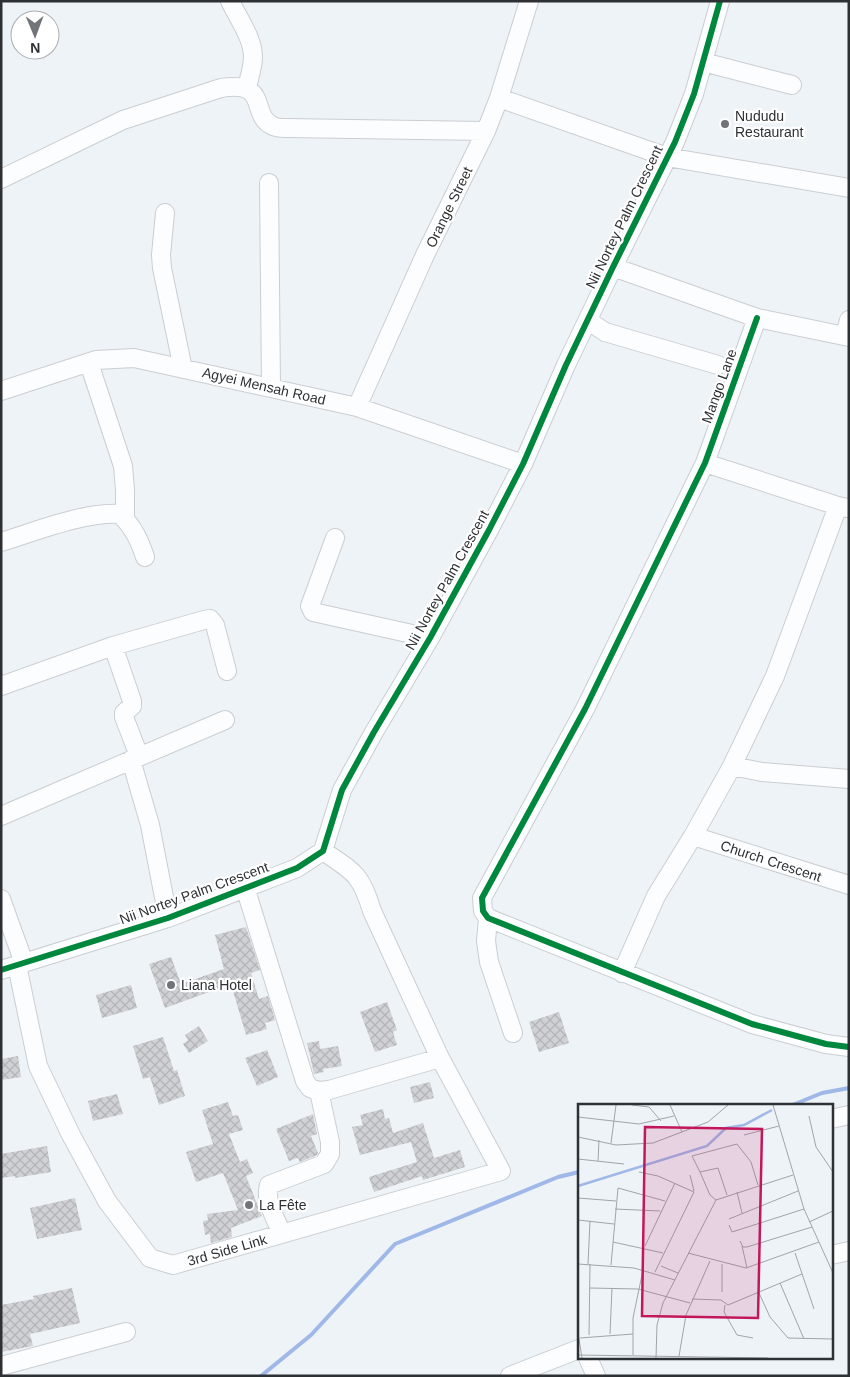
<svg xmlns="http://www.w3.org/2000/svg" width="850" height="1377" font-family="Helvetica,sans-serif">
  <defs>
    <pattern id="building-cross-hatch" width="8" height="8" patternUnits="userSpaceOnUse" patternTransform="scale(1.25)"><rect width="8" height="8" fill="#d0d1d5"/><path d="M0 0l8 8M0 8l8-8" fill="none" stroke="#b3b4b7"/></pattern>
  </defs>
  <rect width="100%" height="100%" fill="#eef3f8"/>
  <g fill="none" stroke-linecap="round" stroke-linejoin="round">
    <!-- stream -->
    <path stroke="#9fb8e8" stroke-width="4" d="M790 1106 822 1093 849 1088
      M261 1376 311 1335 395 1244 558 1177 579 1172"/>
  </g>
  <!-- building -->
  <path fill="url(#building-cross-hatch)" d="M246 927 260 970 251 973 259 999 268 996 275 1020 265 1023 267 1029 246 1035 231 984 165 1008 149 964 171 957 181 984 224 969 215 935Z
    M131 985 137 1008 102 1018 96 995Z
    M387 1002 397 1030 393 1032 397 1045 375 1052 360 1012Z
    M559 1012 569 1043 539 1052 529 1022Z
    M199 1026 208 1041 189 1053 183 1044 188 1040 185 1035Z
    M163 1037 174 1071 177 1070 185 1096 159 1105 150 1077 143 1079 133 1046Z
    M319 1041 320 1049 338 1046 342 1066 323 1069 324 1072 314 1074 307 1043Z
    M267 1050 278 1077 257 1086 245 1058Z
    M18 1056 21 1077 1 1080V1059Z
    M430 1082 434 1098 414 1103 410 1087Z
    M117 1094 123 1114 93 1121 88 1101Z
    M228 1102 233 1116 238 1115 243 1130 229 1134 240 1162 247 1159 253 1173 246 1176 262 1216 231 1228 232 1237 211 1243 210 1234 205 1235 203 1221 208 1220 207 1214 238 1210 223 1173 196 1182 186 1152 213 1144 202 1110Z
    M383 1109 385 1119 389 1118 393 1133 423 1123 434 1158 460 1150 465 1167 423 1180 422 1176 374 1192 369 1177 417 1162 411 1142 360 1155 352 1127 363 1125 360 1115Z
    M313 1114 317 1134 311 1136 318 1153 317 1155 300 1162 298 1158 289 1161 276 1129Z
    M47 1146 51 1172 15 1178V1176L1 1178V1154Z
    M75 1198 82 1230 37 1239 30 1208Z
    M72 1288 80 1323 30 1334 33 1346 1 1352V1305L34 1299 33 1296Z"/>
  <g fill="none" stroke-linecap="round" stroke-linejoin="round">
    <defs>
      <path id="minor" d="M230 1C238 18 253 38 253 57 253 67 249 78 247 88
        M703 62 792 85
        M499 98 667 157 849 188
        M1 179 123 120 221 88C271 80 249 116 273 126 277 128 282 128 286 128L486 131
        M269 183 271 387
        M165 213 161 255 162 268 183 369
        M613 267 757 318 849 337
        M589 317 593 324 605 332 718 365
        M757 318 705 463 585 709 482 898 483 911 488 918 752 1024 826 1044 849 1047
        M845 336 849 320
        M89 363 123 466 125 490V519
        M1 391 96 360 134 358 357 407 523 464
        M357 407 425 255 486 131 499 98 529 1
        M705 463 838 506 848 508
        M335 538 310 606 313 612 430 638
        M1 542C37 531 83 512 120 514 133 527 139 539 145 557
        M113 646 132 701V706L124 713V717L139 756
        M1 686 113 646 204 620 210 619 215 625 227 671
        M131 760 150 825 168 918
        M732 766 762 772 849 779
        M1 816 225 720
        M693 836 849 885
        M245 887 305 1081 310 1088 319 1091 329 1090 440 1058 372 911C361 874 354 872 323 851
        M1 899 24 963
        M488 918 486 941 489 962 513 1033
        M17 965 38 1066 71 1135 107 1201 150 1258 173 1265 501 1171 440 1058
        M1 970 168 918 279 875 297 868 323 851 342 790 374 732 430 638 489 530 523 464 566 365 613 267 675 142 694 94 720 1
        M622 973 656 896 693 836 732 766 775 676 838 506
        M831 1119 849 1115
        M282 1234C276 1219 264 1201 269 1185L324 1164 330 1154V1142L319 1091
        M831 1255 849 1251
        M588 1358 596 1376
        M1 1366 126 1332
        M510 1376 579 1349"/>
    </defs>
    <!-- minor casing -->
    <use href="#minor" stroke="#caced2" stroke-width="20"/>
    <!-- minor -->
    <use href="#minor" stroke="#fcfdfe" stroke-width="18"/>
    <defs>
      <path id="cycleway" d="M757 318 705 463 585 709 482 898 483 911 488 918 752 1024 826 1044 849 1047
        M1 970 168 918 279 875 297 868 323 851 342 790 374 732 430 638 489 530 523 464 566 365 613 267 675 142 694 94 720 1"/>
    </defs>
    <!-- cycleway casing -->
    <use href="#cycleway" stroke="#fff" stroke-width="9"/>
    <!-- cycleway -->
    <use href="#cycleway" stroke="#00873e" stroke-width="6"/>
  </g>
  <!-- markers -->
  <g fill="#717579" stroke="#fff" stroke-width="2">
    <circle cx="725" cy="124" r="5"/>
    <circle cx="171" cy="985" r="5"/>
    <circle cx="249" cy="1205" r="5"/>
  </g>
  <g text-anchor="middle" dominant-baseline="central" stroke-width="4.5" stroke-linejoin="round" paint-order="stroke">
    <!-- poi labels -->
    <g font-size="14" fill="#2e3134" stroke="#fff" text-anchor="start">
      <text x="735" y="116">Nududu<tspan x="735" dy="16">Restaurant</tspan></text>
      <text x="181" y="985">Liana Hotel</text>
      <text x="259" y="1205">La Fête</text>
    </g>
    <!-- street labels -->
    <g font-size="14" fill="#2e3134" stroke="#fff">
      <text transform="translate(449 207) rotate(-64)">Orange Street</text>
      <text transform="translate(624 217) rotate(-64)">Nii Nortey Palm Crescent</text>
      <text transform="translate(264 386) rotate(13)">Agyei Mensah Road</text>
      <text transform="translate(719 386) rotate(-70)">Mango Lane</text>
      <text transform="translate(447 580) rotate(-61)">Nii Nortey Palm Crescent</text>
      <text transform="translate(771 861) rotate(18)">Church Crescent</text>
      <text transform="translate(194 893) rotate(-20)">Nii Nortey Palm Crescent</text>
      <text transform="translate(227 1250) rotate(-16)">3rd Side Link</text>
    </g>
  </g>
  <!-- overview -->
  <g transform="translate(578 1104)">
    <rect width="255" height="255" fill="#eef3f8"/>
    <path fill="none" stroke="#9fb8e8" stroke-width="2.5" d="M0 82 129 42 148 24 166 21 194 6"/>
    <path fill="none" stroke="#a1a5aa" stroke-width="1" d="M54 1 71 3 83 17M92 1 104 28M195 1 226 105 255 169M231 12 238 43 255 68M0 13 61 20 96 12M166 31 201 22M0 33 38 41 75 39 130 18 150 1M33 39 38 1M0 55 46 60M20 57 21 36M61 68 80 72 116 88 77 168M122 68 114 52 159 40 173 58 180 81M112 71 116 87M159 88 164 109M0 94 38 97M138 96 132 91 122 68 140 64 149 91M37 105 82 107M151 115 220 87M0 116 36 120M231 118 255 107M151 121 154 128 226 105M162 137 165 143H169L234 123M35 138 85 149M67 142 97 79M164 142 169 164M110 149 168 164 241 138M217 149 236 205M0 160 56 164 97 176M10 160 12 117M33 161 40 84 87 97M83 162 100 169M202 179 226 235M12 184 60 185 112 199M144 188V160M181 189 192 213 210 234 255 235M114 195 143 196 150 201 224 170M147 201 146 208 159 231 175 234M0 229 4 254M32 230 34 184M11 231 12 160M2 234 55 230M0 251 190 254M55 251V214L65 166M101 252 108 211 132 157M78 254 79 221 85 199 138 96 215 71"/>
    <path fill="#c2185b" fill-opacity="0.15" stroke="#c2185b" stroke-width="2.5" d="M67 23 184 25 180 214 64 212Z"/>
    <rect width="255" height="255" fill="none" stroke="#2e3134" stroke-width="2.5"/>
  </g>
  <!-- border -->
  <rect width="850" height="1377" fill="none" stroke="#2e3134" stroke-width="5"/>
  <!-- north arrow -->
  <g transform="translate(35 35) rotate(179)"><circle r="24" fill="#ffffff" stroke="#abadae"/>
  <path d="M0-4L9 19L0 12L-9 19Z" fill="#717579"/>
  <text y="-8" font-size="14" font-weight="bold" text-anchor="middle" fill="#2e3134">N</text>
  </g>
</svg>
